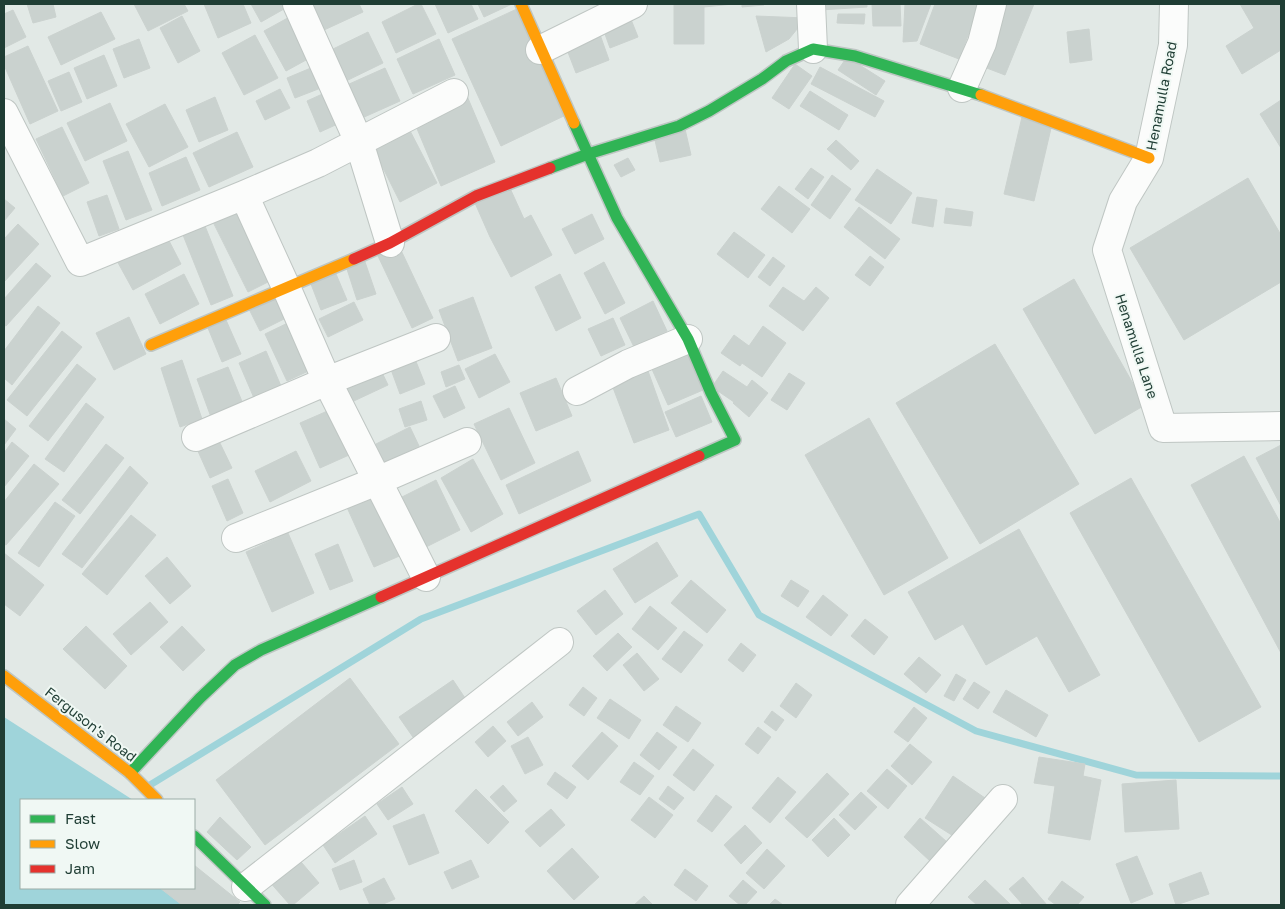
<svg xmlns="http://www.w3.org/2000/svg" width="1285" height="909" font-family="'Golos Text',sans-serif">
  <rect width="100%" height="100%" fill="#e2e9e6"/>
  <!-- water -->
  <path fill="#9fd4da" d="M4 717 133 800H21V888H171L186 905H4Z"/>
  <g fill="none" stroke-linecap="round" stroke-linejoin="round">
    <!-- stream -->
    <path stroke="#9fd4da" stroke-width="7" d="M150 785 421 619 699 514 759 615 976 731 1136 775 1281 776"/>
  </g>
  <!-- building -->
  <path fill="#cad2cf" stroke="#cbd2cf" d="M27 4H53L56 17 33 23Z
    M134 4H184L188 11 148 31Z
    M204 4H243L251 23 218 38Z
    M251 4H290L291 5 261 22Z
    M312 4H359L363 12 324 30Z
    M418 4H421L436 34 396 53 382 22Z
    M435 4H471L478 19 448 33Z
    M478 4H512L484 17Z
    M674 4H733L704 7V44H674Z
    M742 4H764V5L742 7Z
    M820 4H867V7L820 10Z
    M872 4H900L901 26H873Z
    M905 4H931L917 41 903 42Z
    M935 4H980L959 59 920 44Z
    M1004 4H1034L1005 75 979 65Z
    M1240 4H1281V50L1242 74 1226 46 1254 28Z
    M519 8 568 114 501 146 452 39Z
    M13 10 26 37 4 48V14Z
    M101 12 115 39 61 65 48 37Z
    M628 12 638 37 610 48 601 23Z
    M295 14 317 54 286 71 264 31Z
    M838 14H865L864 24 837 23Z
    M182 16 200 51 178 63 160 28Z
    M756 16 806 18 789 39 766 52Z
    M598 29 609 60 576 73 564 42Z
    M1089 29 1092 60 1070 63 1067 32Z
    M368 32 383 63 346 81 331 50Z
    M255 35 278 78 244 95 222 53Z
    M139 39 150 68 124 78 113 49Z
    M439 39 455 75 413 94 397 59Z
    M28 46 58 111 30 124 4 65V57Z
    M104 55 117 86 87 99 74 68Z
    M847 57 885 81 876 95 838 70Z
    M795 64 812 76 789 109 772 98Z
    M318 65 326 86 295 98 287 78Z
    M820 67 884 101 875 117 811 84Z
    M385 68 400 101 362 118 347 85Z
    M69 72 82 102 61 111 48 81Z
    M280 89 290 108 265 120 256 101Z
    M329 91 342 122 320 132 307 101Z
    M810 91 848 115 839 130 800 106Z
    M467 96 495 162 441 186 413 119Z
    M215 97 228 130 199 142 186 110Z
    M1281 100V148L1260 114Z
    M110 103 127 141 85 161 67 123Z
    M165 104 188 147 149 167 126 124Z
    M1022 117 1052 124 1034 201 1004 194Z
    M407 125 437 183 400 202 371 144Z
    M62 127 89 183 63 196 36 139Z
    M685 129 691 155 660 162 654 136Z
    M237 132 253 167 209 187 193 153Z
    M836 140 859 161 851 170 827 149Z
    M128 151 152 210 126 220 103 161Z
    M186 157 200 190 162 206 149 173Z
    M628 158 635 170 621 177 614 165Z
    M811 168 824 177 808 199 795 189Z
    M877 169 912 193 891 224 855 200Z
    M832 175 851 189 830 219 811 205Z
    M1248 178 1281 235V282L1184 340 1130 248Z
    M509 186 524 219 531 215 552 255 511 277 490 237 475 203Z
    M779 186 810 209 792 233 761 209Z
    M107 195 119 229 99 236 87 202Z
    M917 197 937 200 933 227 912 223Z
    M4 199 15 208 4 221Z
    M240 204 276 278 248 292 211 218Z
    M859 207 900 239 885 259 844 227Z
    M946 208 973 212 971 226 944 223Z
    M592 214 604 239 575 254 562 229Z
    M203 221 233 296 211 305 181 230Z
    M18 224 39 244 4 282V239Z
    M734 232 765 255 748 278 717 254Z
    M165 233 181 264 133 290 116 259Z
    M399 246 433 318 412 328 378 256Z
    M870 256 884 267 870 286 855 275Z
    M773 257 785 266 770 286 758 277Z
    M364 259 376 294 357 300 346 266Z
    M604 262 625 303 605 314 584 273Z
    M36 263 51 276 6 326 4 325V299Z
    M184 274 199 304 160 324 145 294Z
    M336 274 347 300 321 310 311 284Z
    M560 274 581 318 556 331 535 287Z
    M1074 279 1145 405 1095 434 1023 309Z
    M783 287 804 301 816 287 829 298 803 331 769 306Z
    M281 293 292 315 260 331 249 309Z
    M473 297 492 348 458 361 439 310Z
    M653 301 667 331 634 347 620 318Z
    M354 302 363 320 328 337 319 319Z
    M38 306 60 323 12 385 4 378V351Z
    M129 317 146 354 114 370 96 333Z
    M613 318 625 345 601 356 588 329Z
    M226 320 241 354 222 362 208 328Z
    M294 320 317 367 287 381 265 334Z
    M763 326 786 343 762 377 742 363 740 366 721 353 734 335 749 346Z
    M62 331 82 347 27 416 7 400Z
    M683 342 703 390 668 405 647 358Z
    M995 344 1079 484 980 544 896 403Z
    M266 351 281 386 254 398 239 363Z
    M413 354 425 384 400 394 389 364Z
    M495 354 510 382 479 398 465 369Z
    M182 360 202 419 180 427 161 368Z
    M77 364 96 379 48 441 29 426Z
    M378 364 388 385 341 407 332 385Z
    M459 365 465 379 446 387 441 372Z
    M228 367 243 404 211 417 197 379Z
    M648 371 669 430 634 443 612 385Z
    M723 371 747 387 752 380 768 393 749 417 733 403 734 402 712 387Z
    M789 373 805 383 787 410 771 400Z
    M556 378 572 416 536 431 520 393Z
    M455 386 465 408 444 418 433 396Z
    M701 396 712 422 676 437 665 412Z
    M421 401 427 420 405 427 399 409Z
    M86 403 104 417 64 472 45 459Z
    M339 406 358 451 320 468 300 423Z
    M509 408 535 463 501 480 474 424Z
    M869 418 948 558 884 595 805 455Z
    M4 419 16 429 4 445Z
    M410 427 419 446 385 463 376 444Z
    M218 439 232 468 210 478 197 449Z
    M12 442 29 456 4 487V453Z
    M106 444 124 458 80 514 62 500Z
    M1281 445V506L1256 458Z
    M296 451 311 481 270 502 255 471Z
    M578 451 591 481 519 514 506 485Z
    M1244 456 1281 524V653L1191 485Z
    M473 459 503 514 471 532 441 478Z
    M34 464 59 484 6 545 4 544V502Z
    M130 466 148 483 82 568 62 554Z
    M1131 478 1261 707 1199 742 1070 513Z
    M228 479 243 513 227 521 212 486Z
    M436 480 460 530 426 547 402 497Z
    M375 489 404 554 374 567 345 503Z
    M55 502 75 516 39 567 18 553Z
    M131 515 156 535 107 595 82 574Z
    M1019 529 1100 675 1069 692 1037 636 986 665 963 624 935 640 908 592Z
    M288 533 314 593 272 612 246 552Z
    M657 542 678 576 635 603 613 569Z
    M338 544 353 581 330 590 315 554Z
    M4 553 44 585 20 616 4 604Z
    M167 557 191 586 170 604 145 576Z
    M691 580 726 610 707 633 671 603Z
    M791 580 809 591 798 607 781 596Z
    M605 590 623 614 596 635 577 611Z
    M823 595 848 615 831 636 806 617Z
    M150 602 168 622 131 655 113 634Z
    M650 606 677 628 658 650 632 629Z
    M865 619 888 637 874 655 851 636Z
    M86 626 127 666 105 689 63 649Z
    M182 626 205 650 183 671 160 647Z
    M684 631 703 645 681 673 662 659Z
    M618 633 632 647 607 671 593 656Z
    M741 643 756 655 743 672 728 660Z
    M637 653 659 679 644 691 623 665Z
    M919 657 941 675 926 693 904 674Z
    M956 674 966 680 954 701 944 696Z
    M350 678 399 744 265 845 216 780Z
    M453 680 469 704 415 740 399 717Z
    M974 682 990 692 978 709 963 699Z
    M796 683 812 695 796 718 780 706Z
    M583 687 597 698 584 716 569 705Z
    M1006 690 1048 715 1036 737 993 712Z
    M610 699 641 720 629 739 597 718Z
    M532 702 543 717 518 736 507 722Z
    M676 706 701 723 688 742 663 725Z
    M914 707 927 718 908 742 894 732Z
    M772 711 784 720 776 731 764 722Z
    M493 726 506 741 488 757 475 742Z
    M758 727 771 737 758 754 745 744Z
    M602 732 618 746 588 780 572 766Z
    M657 732 677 747 659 770 640 755Z
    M528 737 543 765 525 774 511 746Z
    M910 744 932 762 912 785 891 766Z
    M693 749 714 765 694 791 673 775Z
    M1039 757 1085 764 1083 776 1101 780 1090 840 1048 833 1055 786 1034 783Z
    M634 762 654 776 640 795 620 782Z
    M887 769 907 786 888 809 867 791Z
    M555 772 576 787 567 799 547 784Z
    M827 773 849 794 807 838 785 818Z
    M953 776 985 798 958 839 925 818Z
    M778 777 796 792 770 823 752 808Z
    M1176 780 1179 829 1125 832 1122 784Z
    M503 785 517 801 504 812 490 797Z
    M668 786 684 798 674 810 659 799Z
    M402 787 413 804 388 820 377 804Z
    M476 789 509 822 488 844 455 811Z
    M861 792 877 807 855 830 839 815Z
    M716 795 732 807 712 832 697 821Z
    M649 797 673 815 655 838 631 820Z
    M551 809 565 825 540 847 525 831Z
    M424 814 439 853 409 865 393 826Z
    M365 816 377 834 335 863 323 845Z
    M220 817 251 847 237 860 207 832Z
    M834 818 850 835 828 857 812 840Z
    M920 818 947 842 930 861 904 837Z
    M745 825 762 843 741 864 724 845Z
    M572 848 599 877 574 900 547 871Z
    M767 849 785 866 764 889 746 873Z
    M296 856 319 883 293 905H290L268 880Z
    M1137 856 1153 894 1131 903 1116 864Z
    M354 860 362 882 340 890 332 869Z
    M471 860 479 877 452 889 444 872Z
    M194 865 240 902 237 905H182L160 888H194Z
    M685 869 708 886 696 901 674 885Z
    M1201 872 1209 894 1176 905 1169 884Z
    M1023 877 1047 905H1023L1009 889Z
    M384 878 395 899 381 905H370L363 889Z
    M743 880 757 892 745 905H740L729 896Z
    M985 880 1011 905H977L968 897Z
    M1062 881 1084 897 1077 905H1056L1048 899Z
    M644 896 653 905H634Z
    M775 899 783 905H769Z"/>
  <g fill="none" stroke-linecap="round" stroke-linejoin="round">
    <defs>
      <path id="street" d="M297 4 359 142 390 243
        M811 4 813 49
        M1174 4 1173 45 1149 158 1123 201 1107 250 1163 428 1281 426
        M540 50 633 4
        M962 88 982 43 992 4
        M4 113 80 262 244 195 318 163 454 93
        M244 195 286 287 327 381 426 577
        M577 391 628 364 688 339
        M196 437 327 381 436 338
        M236 538 377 481 467 442
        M246 887 559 642
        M910 905 1003 799"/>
      <path id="fast" d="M574 123 617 218 688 339 711 393 735 440 699 456
        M550 168 588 154 679 126 709 111 762 79 786 61 813 49 855 56 981 95
        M130 773 200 698 235 665 261 650 381 597
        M194 836 265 905"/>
      <path id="slow" d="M521 4 574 123
        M981 95 1149 158
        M151 345 354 259
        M4 676 130 773 157 800"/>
      <path id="jam" d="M354 259 390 243 476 196 550 168
        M381 597 699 456"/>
    </defs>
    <!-- street casing -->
    <use href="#street" stroke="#bfc6c3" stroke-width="30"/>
    <!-- fast casing -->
    <use href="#fast" stroke="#bec6c3" stroke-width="14"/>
    <!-- slow casing -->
    <use href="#slow" stroke="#bec6c3" stroke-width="14"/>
    <!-- jam casing -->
    <use href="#jam" stroke="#bec6c3" stroke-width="14"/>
    <!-- street -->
    <use href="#street" stroke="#fbfcfb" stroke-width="28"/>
    <!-- fast -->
    <use href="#fast" stroke="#30b455" stroke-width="11"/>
    <!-- slow -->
    <use href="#slow" stroke="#ff9f0a" stroke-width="11"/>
    <!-- jam -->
    <use href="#jam" stroke="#e5322d" stroke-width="11"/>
  </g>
  <g text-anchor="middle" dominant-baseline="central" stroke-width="4" stroke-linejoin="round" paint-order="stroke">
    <!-- street labels -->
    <g font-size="14" fill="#1f3d34" stroke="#f0f8f4">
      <text transform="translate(1161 96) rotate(-79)">Henamulla Road</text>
      <text transform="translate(1137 346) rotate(72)">Henamulla Lane</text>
      <text transform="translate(91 724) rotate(38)">Ferguson's Road</text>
    </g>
  </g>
  <!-- border -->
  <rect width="1285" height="909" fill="none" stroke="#1f3d34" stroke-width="10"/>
  <!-- legend -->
  <rect x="20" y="799" width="175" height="90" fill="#f0f8f4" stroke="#9cada7"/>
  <rect x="30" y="815" width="25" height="8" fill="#30b455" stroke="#9cada7"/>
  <text x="65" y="824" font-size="15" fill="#1f3d34">Fast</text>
  <rect x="30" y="840" width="25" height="8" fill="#ff9f0a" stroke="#9cada7"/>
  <text x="65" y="849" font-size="15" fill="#1f3d34">Slow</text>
  <rect x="30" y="865" width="25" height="8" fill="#e5322d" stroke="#9cada7"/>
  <text x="65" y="874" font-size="15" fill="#1f3d34">Jam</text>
</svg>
